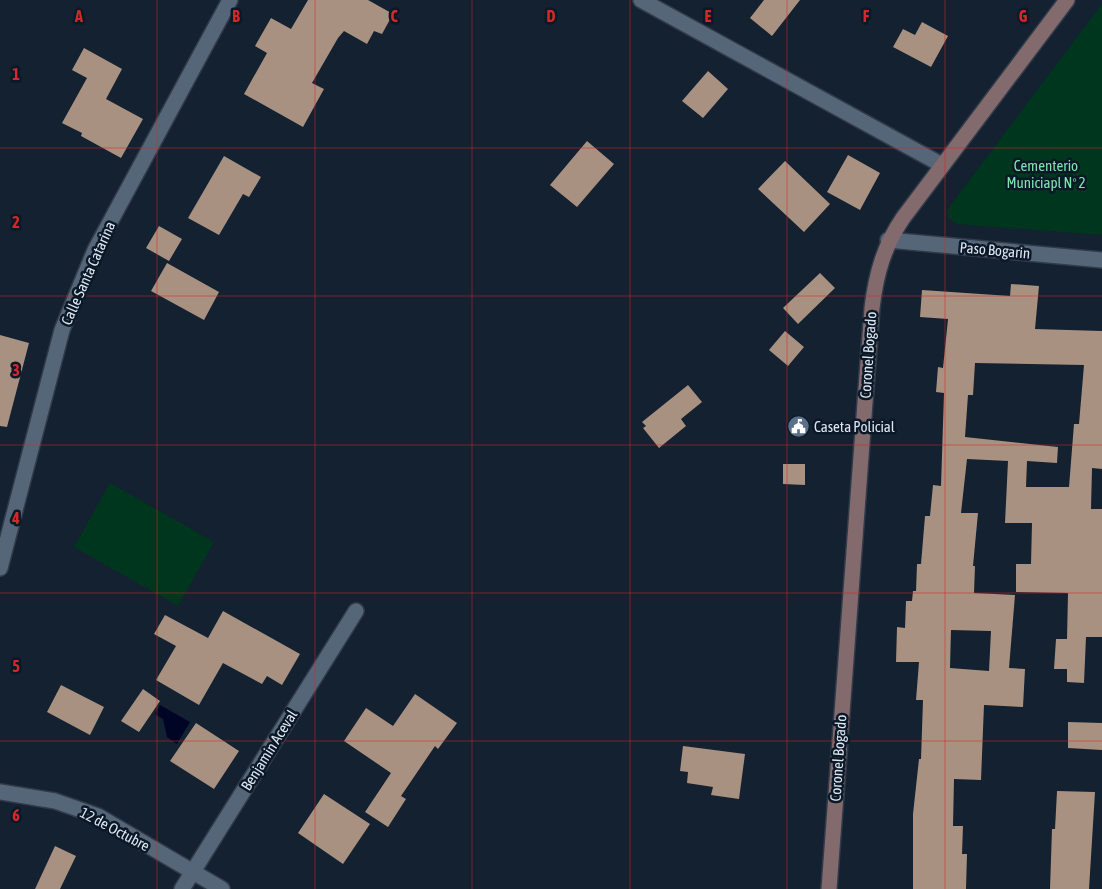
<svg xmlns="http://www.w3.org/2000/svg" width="1102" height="889" font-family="'Asap Condensed',sans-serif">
  <rect width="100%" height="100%" fill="#132131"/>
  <!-- green -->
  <path fill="#00361e" d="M1102 4V235L957 224 949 219 947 212 952 203Z
    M110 483 214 542 178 606 74 547Z"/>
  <!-- water -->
  <path fill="#000526" d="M160 705 190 722 177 744 167 737 163 719 155 714Z"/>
  <!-- building -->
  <path fill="#a89181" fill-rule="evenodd" d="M308 0H368L393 14 382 34 374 31 367 44 344 31 338 38 312 83 324 89 303 127 244 94 267 53 255 46 271 18 291 29Z
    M764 0H800L772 36 750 18Z
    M922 22 948 36 931 67 893 47 903 29 915 35Z
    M84 48 122 69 106 99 143 119 121 158 81 136 82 133 62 123 87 78 72 70Z
    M708 71 728 89 703 118 682 101Z
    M587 141 614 164 577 207 550 185Z
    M848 155 880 173 860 210 827 192Z
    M224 156 261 177 249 197 243 194 219 235 188 218Z
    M785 161 830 204 804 232 758 189Z
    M159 226 182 239 169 261 146 248Z
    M167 263 219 292 204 320 151 291Z
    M820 273 835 288 798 324 783 308Z
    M1011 284 1039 286 1035 329 1102 331V469L1092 468 1091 509H1102V637H1086L1084 683 1067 682V669H1054L1056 639H1067L1068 593 1016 592V564H1031L1032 523H1005L1008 461 967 459 961 513H978L973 566H975L974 593 1015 595 1009 668 1025 669 1023 707 984 705 981 780 954 779 953 826H963L962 854H967L966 889H913V814L919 759H921L923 700H916L919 662H896L897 627 905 628 906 601H912L913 591H916L917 564H921L925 516H930L933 485 941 486 944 393 936 392 938 367 943 368 948 319 920 317 922 290 1010 296ZM975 363 1084 365 1079 424H1074L1069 487H1026L1027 461 1057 463 1058 447 965 437 968 395H973ZM951 630 991 631 989 671 950 668Z
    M785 331 804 347 788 366 769 350Z
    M0 335 29 343 7 427 0 426Z
    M688 385 702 402 681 419 686 426 659 448 643 428 646 426 642 422Z
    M783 464H805V485L783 484Z
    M223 611 300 654 282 685 267 676 262 684 223 663 199 705 156 680 176 646 154 634 165 615 208 638Z
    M61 685 104 707 90 735 47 712Z
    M143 689 160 701 139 732 121 721Z
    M415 694 457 723 438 749 435 746 401 796 406 799 388 827 365 812 391 773 344 741 366 708 393 726Z
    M1068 722 1102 723V750L1068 748Z
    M196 723 239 751 214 789 170 761Z
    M683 746 745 754 739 799 711 795 713 787 687 783 688 772 680 771Z
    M1057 791 1095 792 1089 889H1050L1052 829H1055Z
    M324 794 370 824 343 864 298 833Z
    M55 846 76 856 60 889H35Z"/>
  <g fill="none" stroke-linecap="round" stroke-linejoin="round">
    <defs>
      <path id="street" d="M641 0 942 165
        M888 240 1102 260
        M0 568 62 330 95 250 230 0
        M0 792 55 801 98 816 222 889
        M182 889 356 611"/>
      <path id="secondary" d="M829 889 872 308C876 274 884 246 903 218L1067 0"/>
    </defs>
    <!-- street casing -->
    <use href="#street" stroke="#313a48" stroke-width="18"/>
    <!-- secondary casing -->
    <use href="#secondary" stroke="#313a48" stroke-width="18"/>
    <!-- street -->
    <use href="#street" stroke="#566679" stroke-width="15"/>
    <!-- secondary -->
    <use href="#secondary" stroke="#826a6d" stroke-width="15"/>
  </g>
  <!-- grid -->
  <path fill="none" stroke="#d62828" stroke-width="1" stroke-opacity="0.55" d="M157 0V889M315 0V889M472 0V889M630 0V889M787 0V889M945 0V889M0 148H1102M0 296H1102M0 445H1102M0 593H1102M0 741H1102"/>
  <!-- icons -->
  <defs>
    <symbol id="civic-disc" viewBox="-11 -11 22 22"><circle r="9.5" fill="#5c6f8a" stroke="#0a1827"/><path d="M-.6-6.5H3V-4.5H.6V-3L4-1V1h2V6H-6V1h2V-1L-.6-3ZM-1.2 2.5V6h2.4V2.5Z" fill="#fff"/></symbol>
  </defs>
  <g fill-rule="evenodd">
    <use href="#civic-disc" x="786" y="414" width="25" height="25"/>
  </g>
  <g text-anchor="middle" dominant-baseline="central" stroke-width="5" stroke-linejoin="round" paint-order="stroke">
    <!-- park labels -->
    <g font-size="15" fill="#7ee4ac" stroke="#0a1827">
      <text x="1046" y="165">Cementerio<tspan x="1046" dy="17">Municiapl Nº 2</tspan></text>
    </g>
    <!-- street labels -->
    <g font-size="15" fill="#dce5f0" stroke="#0a1827">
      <text transform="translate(995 250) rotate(5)">Paso Bogarin</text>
      <text transform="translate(88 273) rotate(-66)">Calle Santa Catarina</text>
      <text transform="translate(868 355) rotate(-86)">Coronel Bogado</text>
      <text transform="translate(269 750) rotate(-58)">Benjamin Aceval</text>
      <text transform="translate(838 758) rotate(-86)">Coronel Bogado</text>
      <text transform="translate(115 829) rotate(28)">12 de Octubre</text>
    </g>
    <!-- poi labels -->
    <g font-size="15" fill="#dce5f0" stroke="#0a1827" text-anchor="start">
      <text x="814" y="426">Caseta Policial</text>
    </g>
  </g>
  <g font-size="16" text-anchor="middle" font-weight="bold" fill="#d62828" stroke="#0a1827" stroke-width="5" stroke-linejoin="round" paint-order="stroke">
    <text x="79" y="22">A</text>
    <text x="236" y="22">B</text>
    <text x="394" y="22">C</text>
    <text x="551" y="22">D</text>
    <text x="708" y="22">E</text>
    <text x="866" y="22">F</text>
    <text x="1023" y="22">G</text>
    <text x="16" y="80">1</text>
    <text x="16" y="228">2</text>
    <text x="16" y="376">3</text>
    <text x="16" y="524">4</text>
    <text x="16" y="672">5</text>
    <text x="16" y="821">6</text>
  </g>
</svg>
